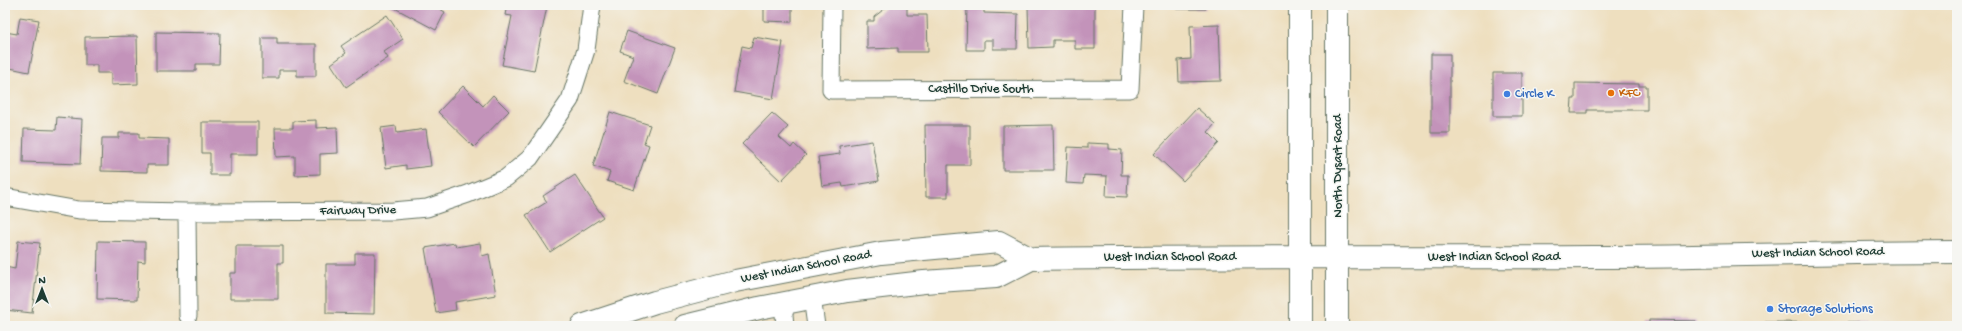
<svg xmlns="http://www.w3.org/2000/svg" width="1962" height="331" font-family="'Gochi Hand',sans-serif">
  <rect width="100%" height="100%" fill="#f6f6f2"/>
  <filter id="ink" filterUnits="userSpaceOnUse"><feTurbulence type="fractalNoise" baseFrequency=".025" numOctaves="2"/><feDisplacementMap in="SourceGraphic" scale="8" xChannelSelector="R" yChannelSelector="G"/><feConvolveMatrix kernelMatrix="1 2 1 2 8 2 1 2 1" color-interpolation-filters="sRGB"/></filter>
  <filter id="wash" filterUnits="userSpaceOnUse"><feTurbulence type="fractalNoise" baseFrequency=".012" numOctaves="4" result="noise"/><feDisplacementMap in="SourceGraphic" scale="16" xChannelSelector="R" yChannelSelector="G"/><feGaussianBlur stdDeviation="0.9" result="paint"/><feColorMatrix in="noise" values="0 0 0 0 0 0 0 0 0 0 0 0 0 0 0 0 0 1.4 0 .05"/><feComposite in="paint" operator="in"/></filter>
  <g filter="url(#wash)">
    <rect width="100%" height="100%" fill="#eedfbf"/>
    <g id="blocks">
      <!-- building -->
      <path fill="#c393ba" d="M389 5H433L445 12 436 30Z
        M507 5 547 6 534 71 502 65 512 16 505 15Z
        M764 5H792V22L764 21Z
        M907 5V15H927L928 52H898V48L867 49V21H874V17L888 6Z
        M967 5H984V13L1018 14 1017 49H993V40H984V50H966Z
        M1028 5H1095V49H1075V40H1053V47L1029 48Z
        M1176 5H1206V9H1176Z
        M387 15 403 39 384 52 388 58 346 87 331 64 346 53 341 46Z
        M20 17 39 20 29 72 5 67V32L17 34Z
        M1219 25 1221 81 1179 82 1178 60 1191 59 1190 26Z
        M627 31 675 48 658 94 624 81 633 56 620 51Z
        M156 32 220 33 219 64H196V71H156Z
        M137 36 138 84 111 85V73H97V65H85V37Z
        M754 37 783 42 773 99 734 92 742 46 751 48Z
        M262 38H277V44H316V76H297V70H279V78H262Z
        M1431 54H1450V133H1431Z
        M1493 73H1522V116H1493Z
        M1575 83 1639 84V86H1647V110H1587V113H1571L1572 99H1575Z
        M463 86 483 106 493 95 509 111 474 147 438 112Z
        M1197 108 1215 124 1208 132 1219 143 1183 181 1154 154Z
        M610 112 650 125 644 143 649 145 634 190 607 181 610 172 593 166Z
        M772 113 788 127 779 137 791 148 794 144 806 155 781 181 742 144Z
        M57 117 82 119 80 164 23 162 24 129 56 130Z
        M316 120V128L337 127 338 153 320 154V174L295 175V156L276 157 275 128H293V121Z
        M202 122H258V154H230V175H210V153H202Z
        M925 125H970V165H948V197H926Z
        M1053 125 1054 170H1003V126Z
        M396 126 397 133 426 129 431 166 406 169V165L386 168 381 128Z
        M119 133H139V138L169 139V165H147V172L101 171 102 138H119Z
        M872 141 879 181 843 187 842 183 822 186 818 157 840 154 839 146Z
        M1087 143 1109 144V149L1122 150 1121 175H1128L1127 197 1106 196 1107 176 1084 175 1083 184 1066 183 1068 147 1087 148Z
        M575 175 603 217 550 252 526 215 547 202 543 196Z
        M18 241 40 243 32 313 5 310V267L15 269Z
        M98 241 145 242V262L138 261 137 300 97 299Z
        M455 243 456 247 480 243 482 256 489 254 496 295 455 302 456 310 436 313 425 248Z
        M236 246H283V263H278V299H230V273H236Z
        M355 253H375L374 314 326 313V264H355Z
        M1649 320 1696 321V326H1649Z
        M1765 322 1869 323V326H1765Z
        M1884 323H1900V326H1884Z"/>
    </g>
  </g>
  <g filter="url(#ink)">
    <use href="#blocks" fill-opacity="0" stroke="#677665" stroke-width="1"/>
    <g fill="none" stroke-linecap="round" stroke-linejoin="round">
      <defs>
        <path id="street" d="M832 5 831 90 1130 89 1134 5
          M5 197 79 210 187 212 393 211 427 208 468 194 506 178 530 158 570 100 586 50 592 5
          M187 212 188 316
          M812 297 816 326
          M783 303 785 326"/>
        <path id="secondary" d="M582 326 655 302 735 281 881 253 999 242 1031 259
          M685 326 759 308 847 291 924 282 996 277 1031 259C1219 256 1406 258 1594 257 1715 257 1836 252 1957 252"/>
        <path id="primary" d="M1300 5V326
          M1337 326V5"/>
      </defs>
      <!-- street casing -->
      <use href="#street" stroke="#677665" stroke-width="19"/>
      <!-- secondary casing -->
      <use href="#secondary" stroke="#677665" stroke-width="24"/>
      <!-- primary casing -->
      <use href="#primary" stroke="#677665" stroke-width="24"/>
      <!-- street -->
      <use href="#street" stroke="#fff" stroke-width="17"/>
      <!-- secondary -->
      <use href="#secondary" stroke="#fff" stroke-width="22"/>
      <!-- primary -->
      <use href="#primary" stroke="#fff" stroke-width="22"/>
    </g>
  </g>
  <!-- markers -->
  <circle fill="#e8710a" stroke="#f6f6f2" stroke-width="1.5" cx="1611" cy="93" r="4"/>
  <g fill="#3f7fe0" stroke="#f6f6f2" stroke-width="1.5">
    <circle cx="1507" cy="94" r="4"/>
    <circle cx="1770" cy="309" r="4"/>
  </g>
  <g text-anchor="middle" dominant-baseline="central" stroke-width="3" stroke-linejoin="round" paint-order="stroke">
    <!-- street labels -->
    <g font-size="13" fill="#1f3d34" stroke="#f6f6f2">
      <text x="981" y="89">Castillo Drive South</text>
      <text transform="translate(1338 166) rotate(-90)">North Dysart Road</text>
      <text transform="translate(358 211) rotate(-1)">Fairway Drive</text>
      <text transform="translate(1818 253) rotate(-1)">West Indian School Road</text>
      <text x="1170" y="257">West Indian School Road</text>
      <text x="1494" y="257">West Indian School Road</text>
      <text transform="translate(806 267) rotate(-11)">West Indian School Road</text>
    </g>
    <!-- food labels -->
    <g font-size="13" fill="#c56008" stroke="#f6f6f2" text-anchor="start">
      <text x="1619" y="93">KFC</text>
    </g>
    <!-- shop labels -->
    <g font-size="13" fill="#366cbe" stroke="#f6f6f2" text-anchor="start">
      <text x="1515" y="94">Circle K</text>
      <text x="1778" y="309">Storage Solutions</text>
    </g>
  </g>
  <!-- margin -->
  <rect width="1962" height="331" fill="none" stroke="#f6f6f2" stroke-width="20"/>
  <!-- north arrow -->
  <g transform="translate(42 289)" stroke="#f6f6f2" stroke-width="3" paint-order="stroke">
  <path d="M0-3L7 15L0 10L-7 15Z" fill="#1f3d34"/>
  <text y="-6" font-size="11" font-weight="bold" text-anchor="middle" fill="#1f3d34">N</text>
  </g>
</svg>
